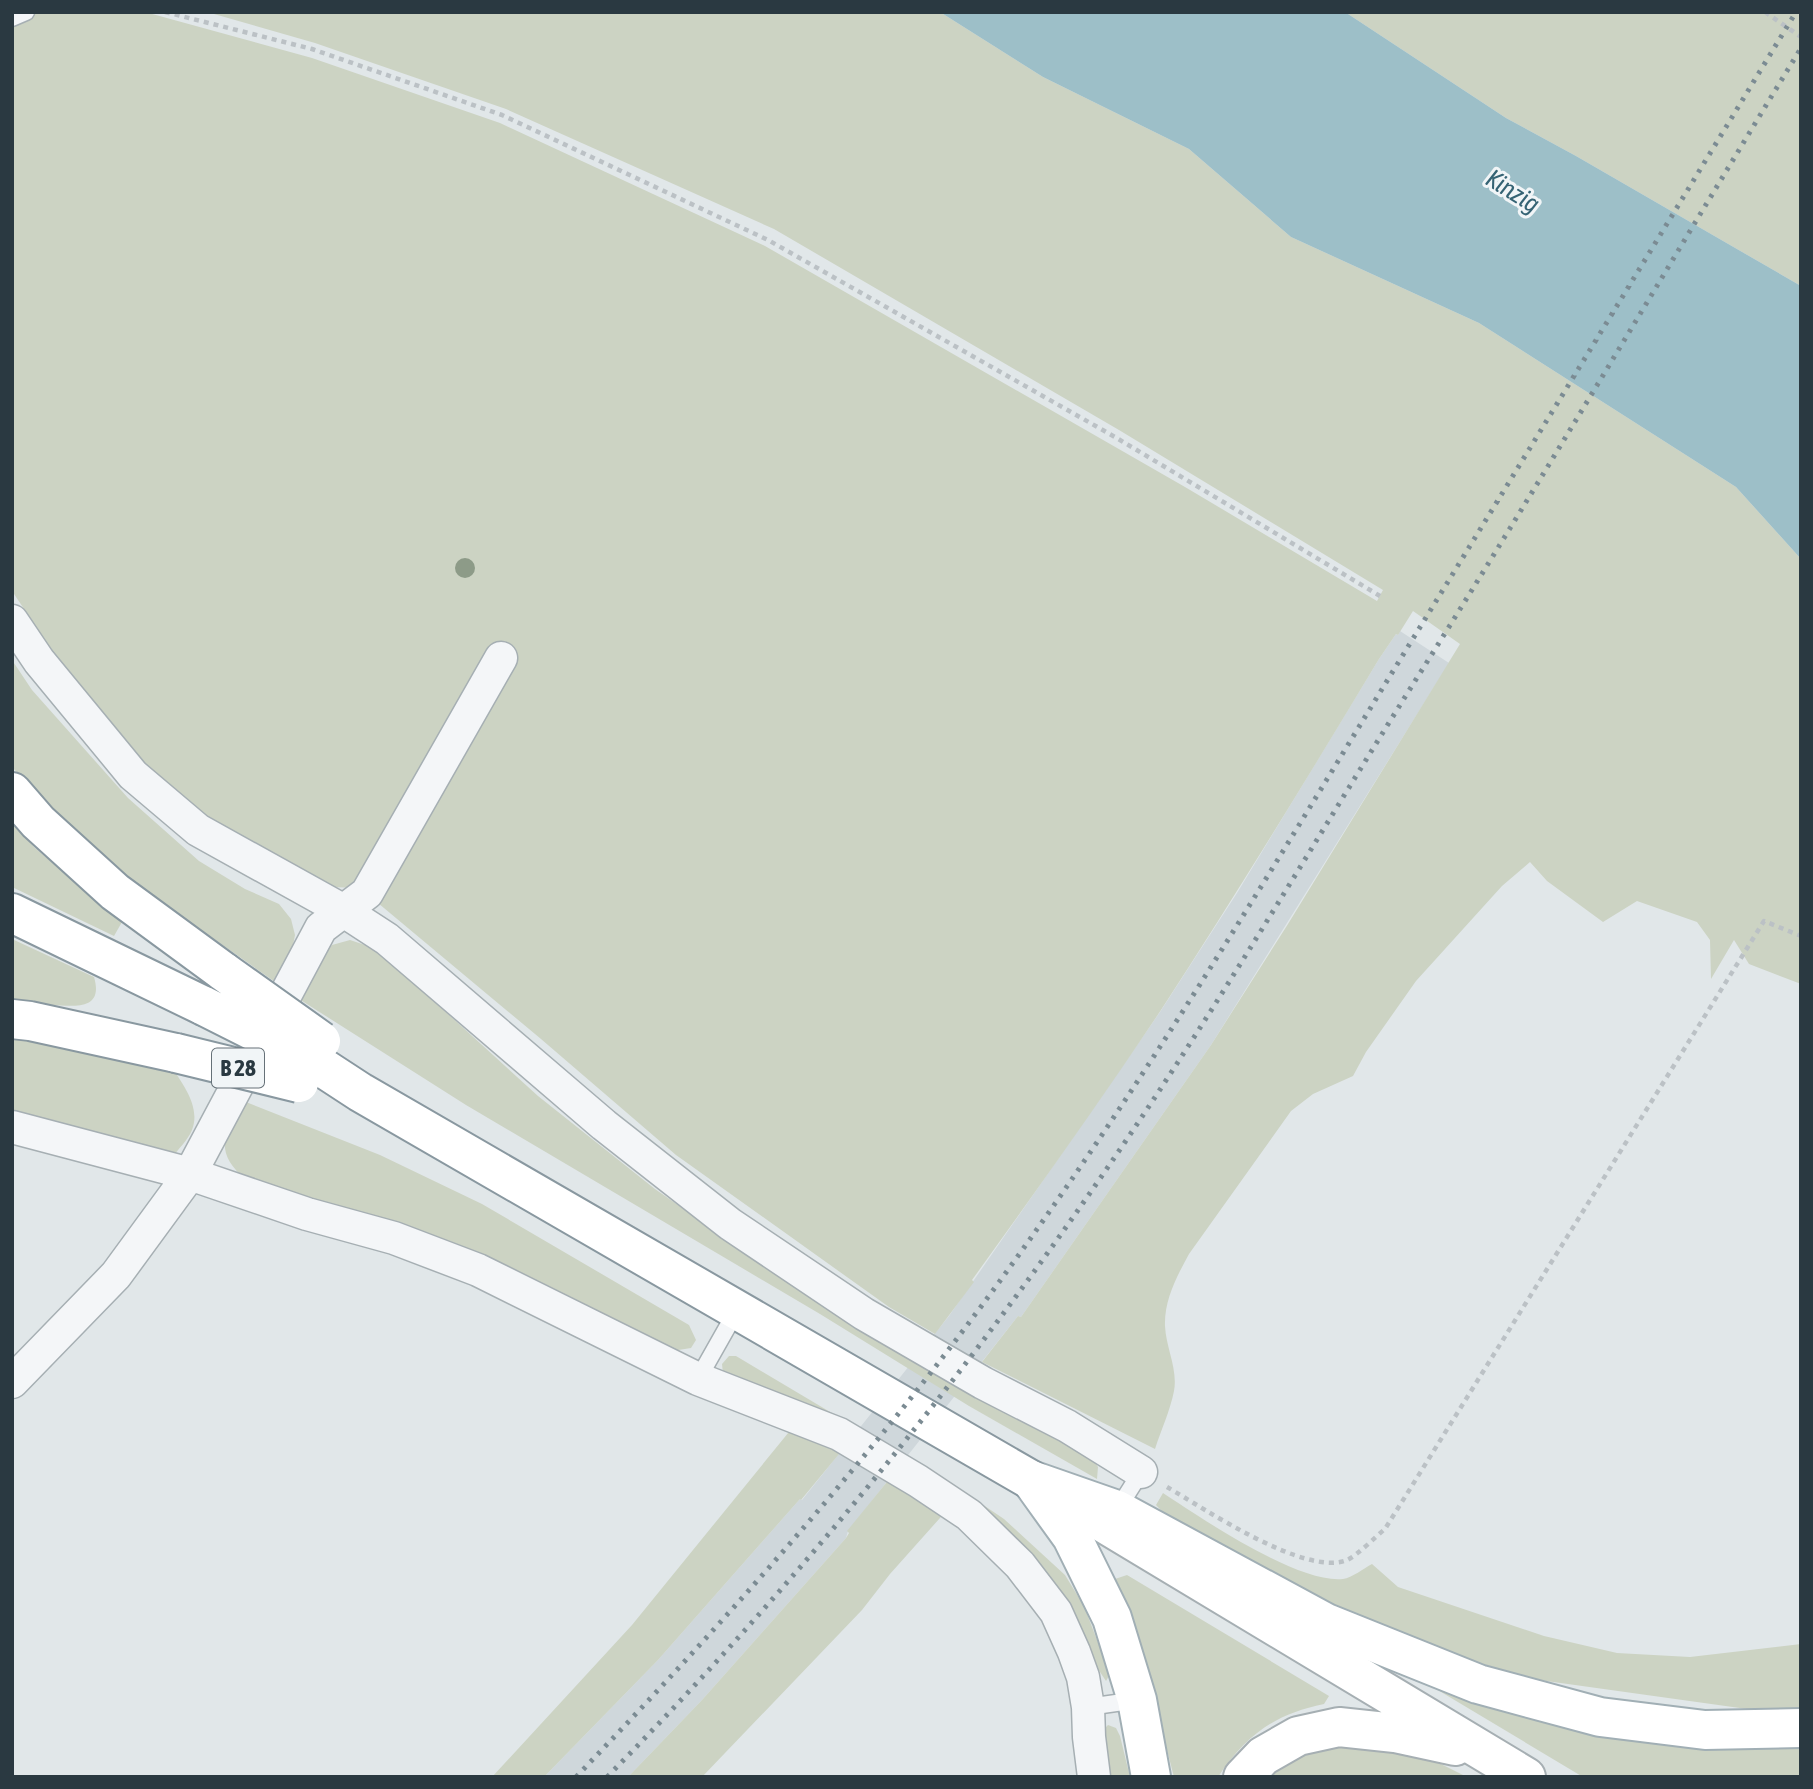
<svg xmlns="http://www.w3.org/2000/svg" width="1813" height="1789" font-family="'Asap Condensed',sans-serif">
  <rect width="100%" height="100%" fill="#e1e7e9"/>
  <!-- built -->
  <path fill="#cfd7db" d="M1400 631 1449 663 1211 1045 1021 1317 1018 1316 848 1531 846 1538 702 1700 628 1777H544L658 1660 800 1499 802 1500 949 1316 1160 1012 1237 893 1379 659 1396 634 1398 635Z"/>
  <!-- green -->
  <path fill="#ccd3c3" d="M12 12H145L312 58 500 123 765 246 1185 487 1377 601 1383 590 1119 430 774 229 506 109 315 43 207 12H940L1043 77 1189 149 1291 237 1479 323 1736 487 1801 559V984L1749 964 1734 940 1711 979 1710 940 1697 922 1637 901 1603 922 1547 881 1530 862 1502 886 1416 981 1366 1052 1353 1076 1313 1094 1291 1111 1189 1254C1177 1276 1164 1300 1165 1326 1166 1348 1178 1369 1174 1391 1170 1411 1161 1430 1155 1449L982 1362 1018 1316 1021 1317 1211 1045 1288 924 1460 644 1413 611 1398 635 1396 634 1379 659C1308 777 1236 895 1161 1010 1100 1102 1036 1191 972 1280L974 1282 935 1334 889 1307 676 1155 541 1039 360 888 329 887 197 812 134 754 65 670 12 591Z
    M1345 12H1801V286L1576 156 1506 118Z
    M12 660 32 690 128 798 199 861 245 889 279 904 291 919 295 935 291 956 278 984 147 892 69 828 12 767Z
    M12 823 35 848 122 922 114 936 12 887Z
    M12 939 94 977C104 1011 74 1006 51 1005 38 1004 25 1003 12 1003Z
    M350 940 365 945 391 962 538 1096 655 1189 738 1247 1086 1449 1098 1467 1097 1479 969 1406 820 1314 466 1105 299 999 314 969 332 945Z
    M12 1035 172 1067C183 1085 201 1107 192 1130 188 1140 178 1149 172 1158L12 1121Z
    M246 1102 380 1155 482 1204 689 1325 696 1340 691 1348 672 1351 246 1180C213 1151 223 1133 246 1102Z
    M729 1356H736L958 1488 1004 1519 1065 1575 1084 1606 1110 1674 1106 1681 1026 1561 723 1374 722 1364Z
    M793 1427 844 1448 801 1500 800 1499 658 1660 544 1777H492L632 1625Z
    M895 1472 948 1509 890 1574 862 1610 702 1777H628L702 1700 846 1538 849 1533 847 1531Z
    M1163 1493C1201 1518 1298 1584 1343 1579 1352 1578 1364 1568 1372 1564L1398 1587 1544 1636 1617 1653 1690 1657 1801 1644V1708L1747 1709 1532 1679 1422 1645 1318 1601 1175 1525 1156 1505Z
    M1127 1575 1329 1696 1324 1704C1275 1714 1246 1735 1218 1777H1174L1132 1615 1115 1579Z
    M1411 1674 1801 1745V1777H1583Z
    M1108 1725 1116 1728 1120 1736 1130 1777H1100L1103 1730Z
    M1333 1740 1415 1751 1467 1777H1267L1273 1769Z"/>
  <!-- water -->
  <path fill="#9dbfc8" d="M940 12H1345L1506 118 1576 156 1801 286V559L1736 487 1479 323 1291 237 1189 149 1043 77Z"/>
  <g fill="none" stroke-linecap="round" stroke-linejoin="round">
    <defs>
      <path id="lane" d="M12 18 26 12
        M698 1379 737 1310
        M1117 1510 1141 1472
        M1088 1707 1137 1700"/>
      <path id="street" d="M12 621 39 661 133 775 198 830 344 911 387 939 604 1125 730 1224 864 1314 983 1383 1067 1426 1141 1472
        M12 1127 190 1174 307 1214 394 1238 478 1270 698 1379 839 1434 918 1481 969 1515 1020 1565 1056 1612 1074 1652 1083 1677 1088 1707 1089 1737 1094 1777
        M12 1382 116 1275 190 1174 321 928 367 893 501 658"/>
      <path id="secondary" d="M1087 1513 1526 1777
        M1243 1777 1263 1756 1298 1736 1339 1727 1395 1733 1455 1746"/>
      <path id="primary" d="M1031 1480 1117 1510 1326 1623 1478 1684 1600 1717 1705 1730 1801 1728
        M1031 1480 1072 1537 1112 1618 1137 1700 1151 1777"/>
      <path id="highway" d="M12 792 38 822 115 892 224 972
        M12 913 204 1006
        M12 1019 30 1021 176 1053
        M311 1060 360 1092 1031 1480"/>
    </defs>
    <!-- lane casing -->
    <use href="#lane" stroke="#a6afb3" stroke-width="19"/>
    <!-- street casing -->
    <use href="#street" stroke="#a6afb3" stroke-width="35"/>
    <!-- secondary casing -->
    <use href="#secondary" stroke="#a6afb3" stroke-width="42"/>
    <!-- primary casing -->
    <use href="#primary" stroke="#a1afb5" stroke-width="42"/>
    <!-- highway casing -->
    <use href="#highway" stroke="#8998a0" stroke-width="42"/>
    <!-- path -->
    <path stroke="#bbc1c5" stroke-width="4.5" stroke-dasharray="5 5" stroke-linecap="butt" d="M165 12 312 49 502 115 768 240 1115 437 1380 596
      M1765 12 1801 37
      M1167 1487C1205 1509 1305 1577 1347 1560 1358 1555 1375 1537 1385 1529L1764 921 1801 936"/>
    <!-- lane -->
    <use href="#lane" stroke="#f4f6f8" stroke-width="16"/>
    <!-- street -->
    <use href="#street" stroke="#f4f6f8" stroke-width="32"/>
    <!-- secondary -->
    <use href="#secondary" stroke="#fff" stroke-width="38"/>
    <!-- primary -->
    <use href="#primary" stroke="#fff" stroke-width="38"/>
    <!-- highway -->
    <use href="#highway" stroke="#fff" stroke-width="38"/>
    <!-- rail -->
    <path stroke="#7b8b93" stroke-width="5" stroke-dasharray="3.5 7" stroke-linecap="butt" d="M576 1777C713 1634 846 1486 965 1328 1121 1121 1255 897 1390 676 1526 455 1661 234 1796 12
      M607 1777C793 1588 960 1383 1110 1164 1218 1007 1314 842 1415 681 1547 472 1672 259 1801 48"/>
    <defs>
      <path id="highway-bridge" d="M224 972 321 1041
        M204 1006 311 1060
        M176 1053 299 1083"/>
    </defs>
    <!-- highway-bridge casing -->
    <use href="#highway-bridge" stroke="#8998a0" stroke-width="42" stroke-linecap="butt"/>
    <!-- highway-bridge -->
    <use href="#highway-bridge" stroke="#fff" stroke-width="38"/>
  </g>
  <!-- trees -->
  <circle fill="#8d9b88" cx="465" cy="568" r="10"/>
  <g text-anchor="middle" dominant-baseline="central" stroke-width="6" stroke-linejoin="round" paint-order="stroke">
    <!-- shield labels -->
    <rect fill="#f1f5f7" stroke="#667178" stroke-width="2" x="212" y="1048.5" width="52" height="39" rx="5"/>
    <g font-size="23" font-weight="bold" fill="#2a3941">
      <text x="238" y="1068">B 28</text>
    </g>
    <!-- water labels -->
    <g font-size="26" font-style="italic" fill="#356374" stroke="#f1f5f7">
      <text transform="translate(1513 191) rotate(32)">Kinzig</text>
    </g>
  </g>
  <!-- border -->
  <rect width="1813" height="1789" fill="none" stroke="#2a3941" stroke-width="28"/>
</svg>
